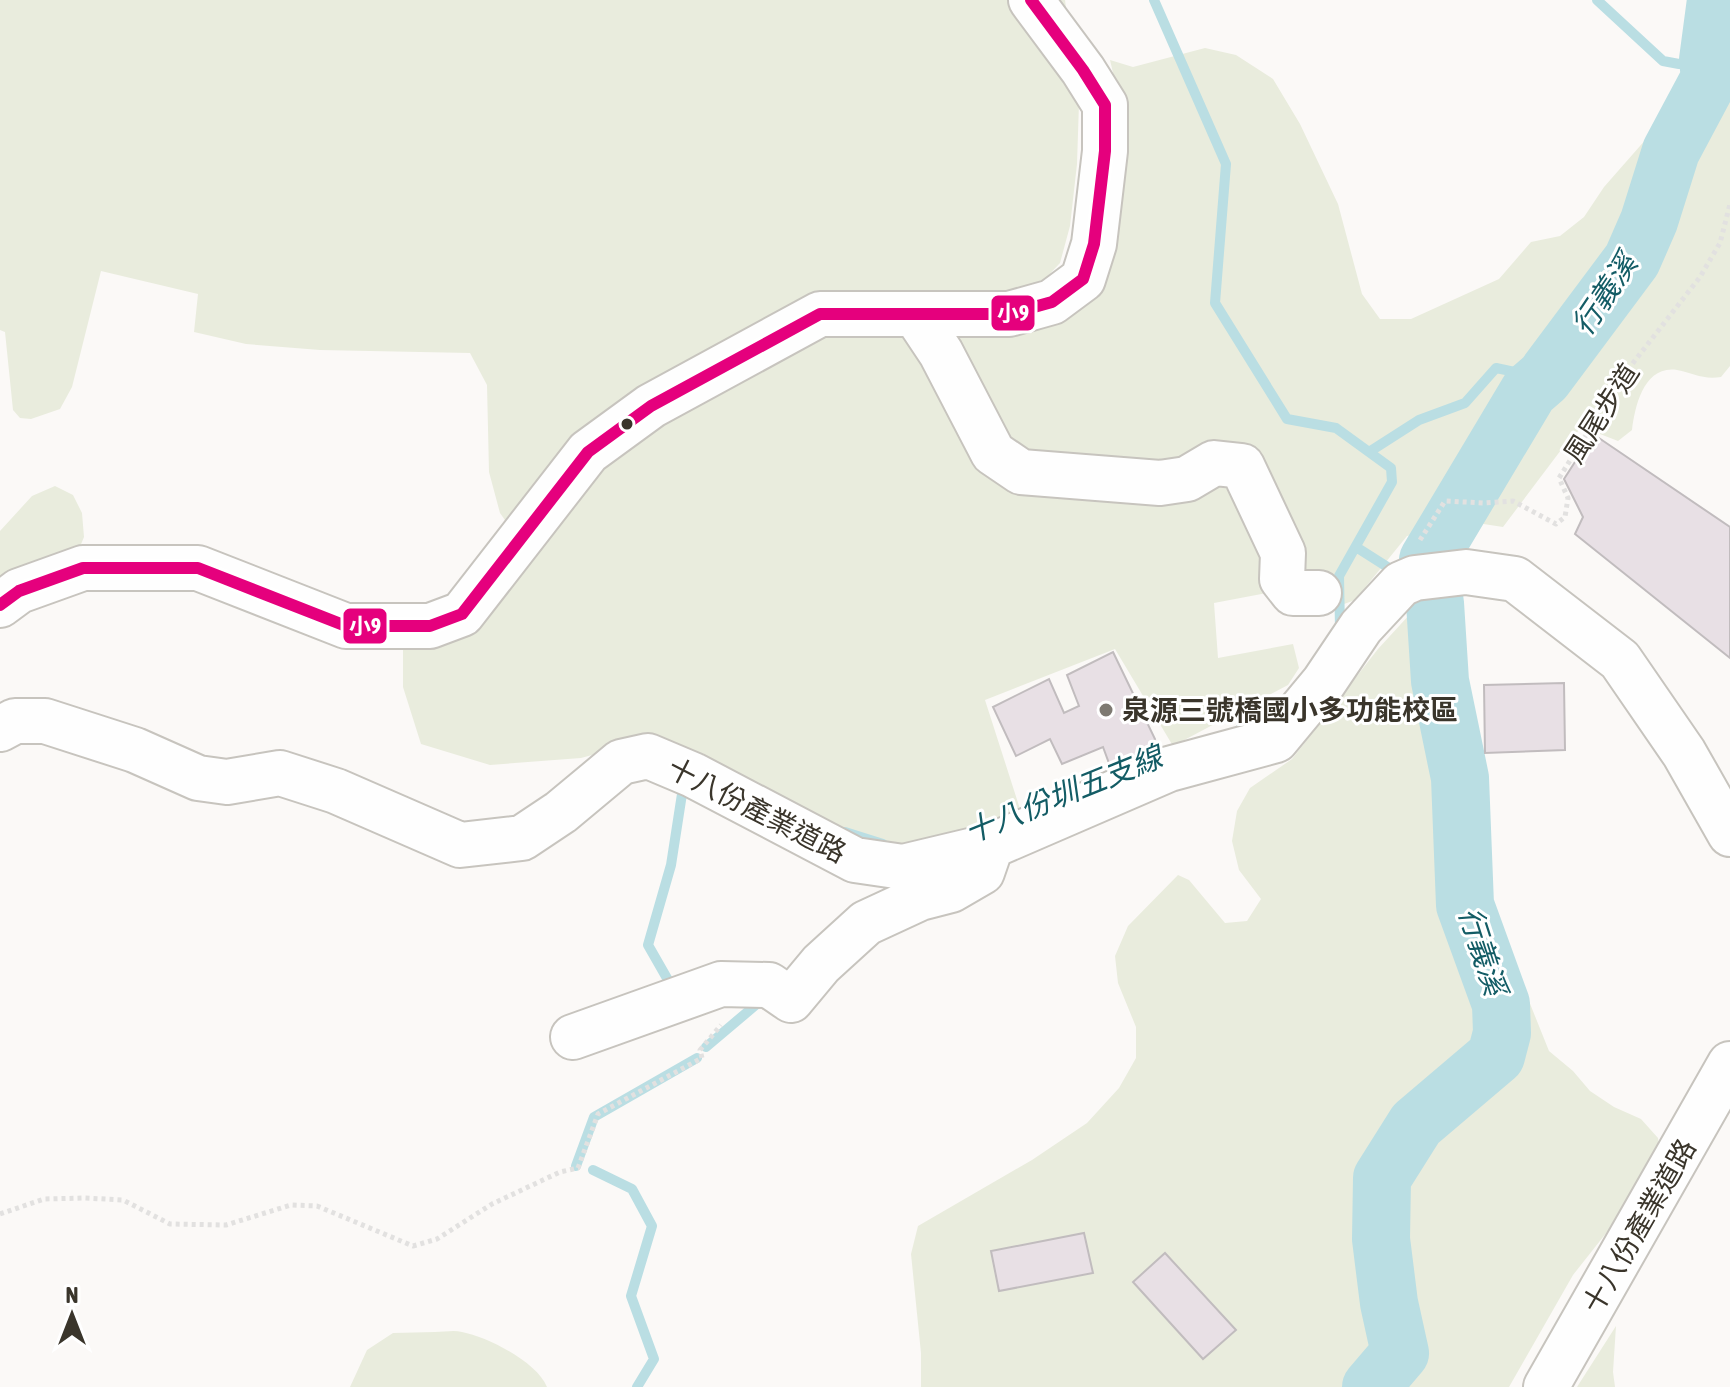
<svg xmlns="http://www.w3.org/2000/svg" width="1730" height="1387" font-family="'Asap Condensed','Noto Sans TC',sans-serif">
  <rect width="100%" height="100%" fill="#fbf9f7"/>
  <!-- green -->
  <path fill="#e9ecdd" d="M0 0H1065L1079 103 1077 164 1070 226 1060 263 1030 295 820 304 514 533 500 513 489 472 487 385 470 353 320 350 246 344 194 332 198 294 101 271 72 387 60 409 31 419 20 418 13 410 5 332 0 330Z
    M1730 6V366L1721 377C1703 380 1693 373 1677 370 1644 365 1635 406 1632 430L1618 441 1582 427 1561 450 1503 527 1477 523 1407 536 1355 600 1336 607 1330 581 1214 603 1218 658 1293 644 1299 668 1288 685 1173 746 1115 649 985 700 1021 812 929 840 879 846 614 749 581 758 490 765 421 744 403 687V650L431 639 595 458 805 334 1056 312 1119 98 1110 60 1133 67 1205 48 1236 55 1273 79 1300 124 1338 204 1362 294 1380 319H1411L1499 279 1531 242 1560 236 1584 217 1604 187 1683 97 1721 46Z
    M55 486 73 495 82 513 84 537 77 554 0 597V531L32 496Z
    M1449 601 1459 622 1454 659 1490 830 1492 909 1549 1051 1573 1071 1590 1091 1614 1107 1641 1119 1658 1138 1660 1153 1641 1189 1573 1275 1509 1387H921V1353L911 1254 918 1226 1032 1160 1087 1123 1119 1088 1136 1058V1027L1118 983 1115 956 1128 926 1178 875 1189 880 1225 923 1247 921 1261 899 1239 870 1232 841 1237 811 1250 788 1292 759 1378 649 1411 613Z
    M1616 1326 1613 1372 1615 1387H1577Z
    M435 1332C444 1332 454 1330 462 1332 488 1337 537 1362 547 1387H350L367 1350 393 1333Z"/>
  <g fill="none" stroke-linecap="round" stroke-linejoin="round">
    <!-- stream -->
    <path stroke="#badee3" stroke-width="10" d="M1154 0 1226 164 1215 303 1287 419 1336 428 1369 452
      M1597 0 1663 61 1679 64 1708 60
      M1356 547 1389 568
      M1340 628 1339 576 1392 482 1391 468 1369 452 1419 420 1465 403 1496 368 1544 378
      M1241 727 1260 721 1281 703
      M845 832 883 844
      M674 986 672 987 648 945 671 865 682 794
      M706 1047 758 1003
      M576 1166 594 1117 697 1058
      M593 1170 632 1189 652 1226 631 1296 654 1359 637 1387"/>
    <!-- river -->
    <path stroke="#badee3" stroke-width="58" d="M1428 560 1529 391 1544 378 1632 260 1649 221 1671 151 1710 78 1708 60 1716 0
      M1371 1387 1400 1353 1389 1303 1381 1239 1382 1178 1416 1124 1496 1056 1502 1033 1501 1004 1465 905 1460 778 1440 681 1435 603"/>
  </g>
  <!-- building -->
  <path fill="#e8e0e5" stroke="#c1bcbe" stroke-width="2" d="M1593 434 1730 527V658L1575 534 1583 517 1564 479Z
    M1113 652 1155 739 1143 752 1110 766 1103 747 1062 764 1050 739 1016 756 993 707 1049 679 1064 713 1079 706 1067 675Z
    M1564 683 1565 750 1485 753 1484 685Z
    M1084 1233 1093 1273 999 1291 991 1251Z
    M1165 1253 1236 1330 1203 1359 1133 1282Z"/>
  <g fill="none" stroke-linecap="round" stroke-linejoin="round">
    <defs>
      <path id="minor" d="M915 314 941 353 993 453 1021 472 1160 483 1187 479 1214 463 1242 466 1283 553 1282 579 1293 593H1319
        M0 605 19 591 83 568H198L346 626H430L462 614 588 452 651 406 820 314H1009L1052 302 1083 279 1094 244 1105 151V105L1083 70 1031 0
        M0 729 15 721H45L135 750 198 778 227 782 280 773 336 791 460 845 522 838 561 812 621 762 648 756 693 775 855 860 903 867 991 846 1169 769 1276 740 1324 682 1361 627 1401 584 1415 578 1466 572 1515 579 1620 660 1684 753 1730 834
        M573 1037 721 984 769 985 791 1000 821 964 866 923 920 898 951 890 982 872 991 846
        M1546 1387 1730 1064"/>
    </defs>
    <!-- minor casing -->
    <use href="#minor" stroke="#c7c4be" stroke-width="48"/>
    <!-- path -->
    <path stroke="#e2e1e0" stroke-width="5" stroke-dasharray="4 4" stroke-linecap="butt" d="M1420 540 1445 501 1484 503 1513 501 1556 524 1565 517 1568 498 1559 478 1626 372 1700 277 1720 243 1730 204
      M0 1214 44 1199 85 1198 123 1200 170 1224 226 1225 291 1205 317 1206 413 1246 437 1239 492 1204 560 1172 578 1168 598 1114 702 1058 700 1050 721 1025"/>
    <!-- minor -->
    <use href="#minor" stroke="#fefefe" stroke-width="44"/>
    <defs>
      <path id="bus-1" d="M0 605 19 591 83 568H198L346 626H430L462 614 588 452 651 406 820 314H1009L1052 302 1083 279 1094 244 1105 151V105L1083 70 1031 0"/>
    </defs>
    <!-- bus-1 casing -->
    <use href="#bus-1" stroke="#fff" stroke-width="18"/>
    <!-- bus-1 -->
    <use href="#bus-1" stroke="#e5007d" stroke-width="12"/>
  </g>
  <!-- markers -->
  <circle fill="#3a352b" stroke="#fff" stroke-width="3" cx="627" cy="424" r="7"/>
  <circle fill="#7e7a72" stroke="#fff" stroke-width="3" cx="1106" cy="710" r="8"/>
  <g text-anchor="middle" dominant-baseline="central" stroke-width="6" stroke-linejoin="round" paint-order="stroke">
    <!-- street labels -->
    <g font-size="28" fill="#3a352b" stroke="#fff">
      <text transform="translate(1601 413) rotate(-57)">風尾步道</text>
      <text transform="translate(757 810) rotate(27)">十八份產業道路</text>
      <text transform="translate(1639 1226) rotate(-60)">十八份產業道路</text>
    </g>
    <!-- poi labels -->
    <g font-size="28" font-weight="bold" fill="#3a352b" stroke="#fff" text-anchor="start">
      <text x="1122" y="710">泉源三號橋國小多功能校區</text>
    </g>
    <!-- water labels -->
    <g font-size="30" font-style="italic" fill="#135c65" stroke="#fff">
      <text transform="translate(1604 294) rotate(-56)">行義溪</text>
      <text transform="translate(1063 794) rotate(-22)">十八份圳五支線</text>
      <text transform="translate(1483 951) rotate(72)">行義溪</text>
    </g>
  </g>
  <g stroke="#fff" stroke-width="3">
    <rect x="990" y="294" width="46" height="38" rx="8" fill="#e5007d"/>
    <rect x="342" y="607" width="46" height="38" rx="8" fill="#e5007d"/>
  </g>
  <g font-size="22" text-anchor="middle" font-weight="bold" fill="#fff">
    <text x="1013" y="321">小9</text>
    <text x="365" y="634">小9</text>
  </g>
  <!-- north arrow -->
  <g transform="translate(72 1315)" stroke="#ffffff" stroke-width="6" paint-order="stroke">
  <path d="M0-6L14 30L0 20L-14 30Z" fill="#3a352b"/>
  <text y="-12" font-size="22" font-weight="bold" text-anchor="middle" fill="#3a352b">N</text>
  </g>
</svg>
